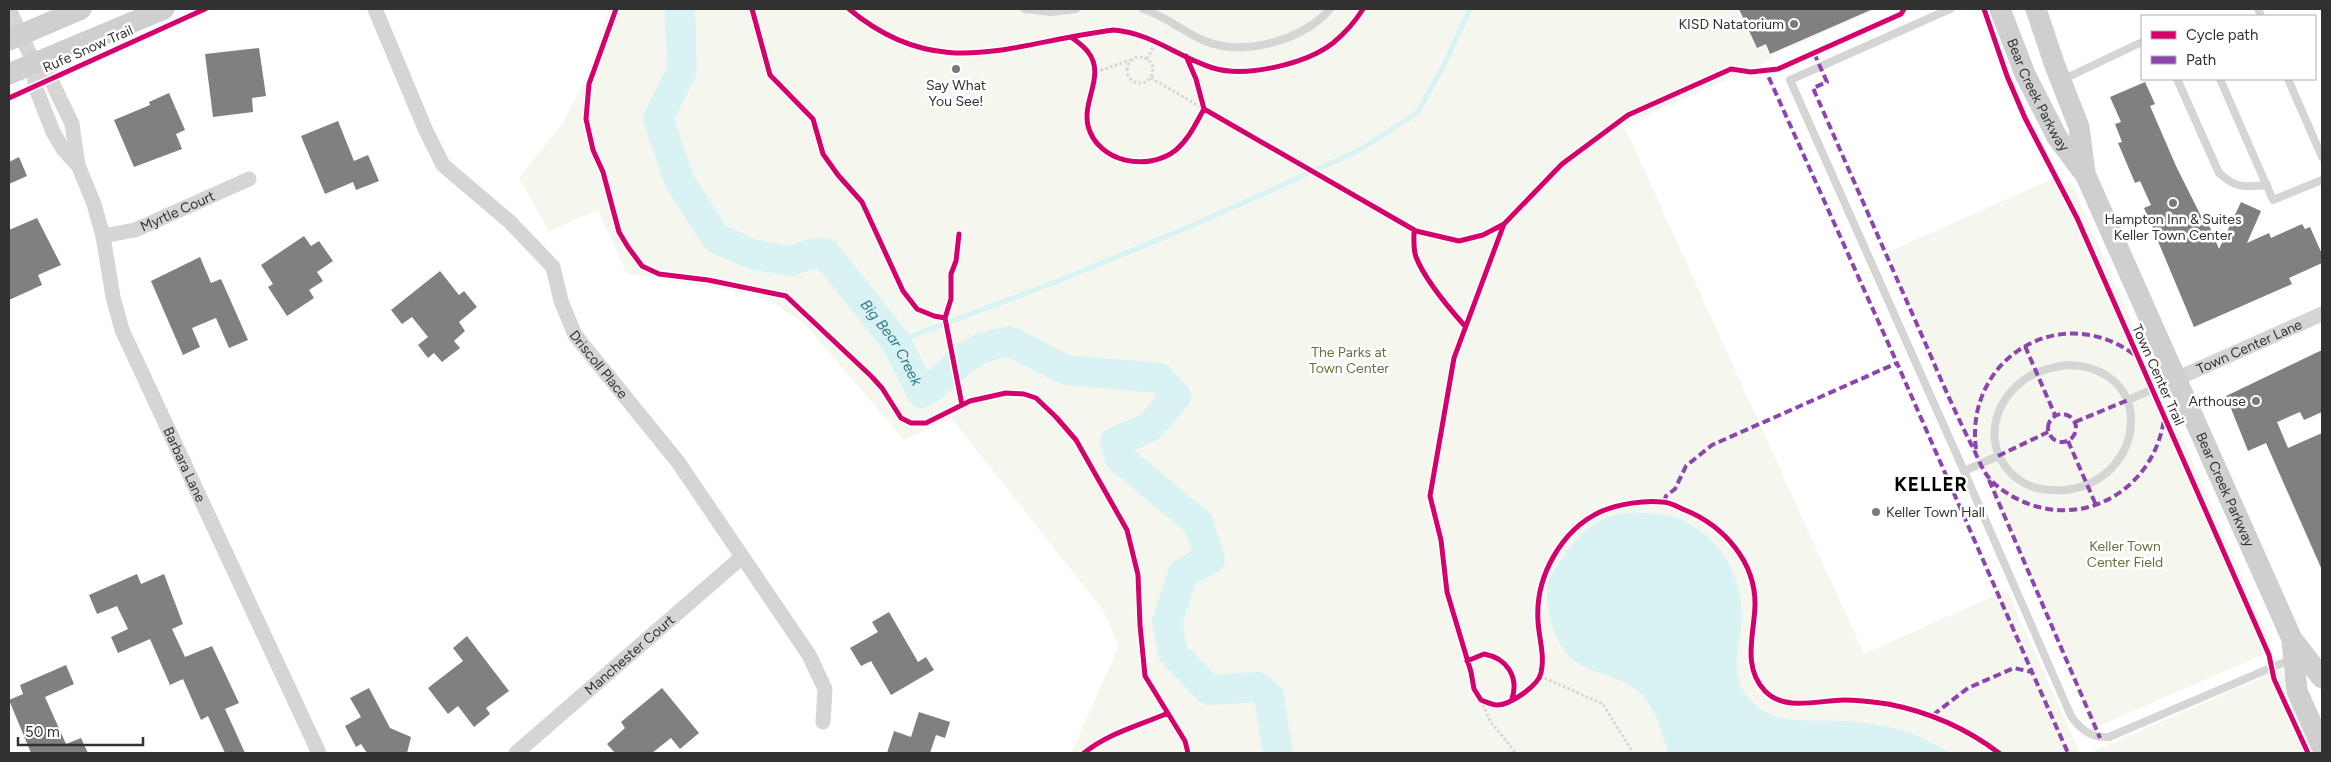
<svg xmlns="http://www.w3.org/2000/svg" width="2331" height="762" font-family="Figtree,sans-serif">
  <rect width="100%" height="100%" fill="#fff"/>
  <!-- green -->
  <path fill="#f5f6ed" d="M609 9H1876L1791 48 1790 46 1771 54 1773 59 1624 125 1864 654 2007 590 2080 753H1071L1119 646 1103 610 951 418 904 440 805 324 762 295 627 274 598 210 549 231 519 178 564 121 588 75Z
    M2052 179 2072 184 2274 650 2094 728 1888 252Z
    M2282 669 2316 753H2089Z"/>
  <!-- water -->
  <path fill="#d9f2f4" d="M1645 513C1654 514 1666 514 1675 517 1720 534 1745 577 1741 625 1739 647 1731 675 1746 695 1773 731 1816 717 1855 722 1872 724 1894 727 1910 733 1924 738 1938 747 1951 753H1668C1662 733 1656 707 1639 692 1624 678 1599 675 1581 665 1556 653 1542 606 1549 580 1552 573 1559 564 1563 557 1573 540 1594 520 1614 515 1624 512 1635 513 1645 513Z"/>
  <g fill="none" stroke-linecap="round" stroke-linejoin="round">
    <!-- stream -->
    <path stroke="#d9f2f4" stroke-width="5" d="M896 342 1058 281 1189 227 1358 151 1417 113 1444 65 1470 9"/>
    <!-- river -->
    <path stroke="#d9f2f4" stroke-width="30" id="s1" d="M680 9 682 70 658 119 680 182 716 238 752 254 791 261 815 253H825L896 342 922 393C943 381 957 361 978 350 987 345 999 344 1009 341L1066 370 1159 378 1176 396 1150 427 1115 442 1120 458 1198 523 1210 559 1183 573 1167 622 1173 653 1209 690 1258 687 1269 697 1278 753"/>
  </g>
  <!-- building -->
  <path fill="#808080" d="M1739 9H1873L1770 54 1766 44 1757 48Z
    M259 48 266 96 252 98 253 112 213 117 205 54Z
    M2145 82 2155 104 2150 106 2176 166 2203 220 2206 218 2219 249 2241 202 2261 211 2247 243 2269 233 2271 238 2302 224 2305 229 2310 227 2322 254V263L2289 278 2292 284 2194 327 2144 208 2151 205 2140 181 2135 183 2118 143 2122 142 2115 124 2121 122 2110 97Z
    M169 93 185 130 176 134 182 149 134 167 114 120 150 105 149 102Z
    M338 121 354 161 368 155 379 181 356 190 353 182 325 194 301 136Z
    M19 157 27 176 9 184V162Z
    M37 218 61 265 38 275 42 285 9 300V230Z
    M304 236 311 246 319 241 333 261 317 272 323 281 309 290 314 298 287 316 268 287 273 284 261 265Z
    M200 257 211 283 221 279 248 340 229 348 216 318 192 328 200 347 183 355 151 281Z
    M440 271 459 295 464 291 477 307 459 322 465 331 454 341 460 348 442 362 434 353 428 358 418 345 428 337 412 317 402 324 391 310Z
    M2322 350V412L2304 420 2300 412 2277 422 2288 448 2322 433V570L2266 443 2248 451 2226 396Z
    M137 574 141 584 164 574 183 624 172 629 185 657 212 646 239 703 225 709 245 753H225L208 716 201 720 183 679 170 685 150 639 118 653 111 637 128 629 117 606 97 614 89 595Z
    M889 612 918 662 926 657 934 670 891 695 871 661 861 666 850 648 878 632 872 622Z
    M467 636 509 691 486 708 490 714 474 727 458 706 448 714 428 688 463 661 453 648Z
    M66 665 74 684 45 697 66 744 81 738 88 753H31L9 700 23 694 20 685Z
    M369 688 390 728 411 737 407 753H367L361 744 356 747 345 726 361 717 350 698Z
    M662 688 699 733 680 749 671 738 652 753H615L607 744 625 728 621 722Z
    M919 712 950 722 945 738 936 735 930 753H887L894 731 911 737Z"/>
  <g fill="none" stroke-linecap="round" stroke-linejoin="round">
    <!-- path -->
    <path stroke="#d5d5d5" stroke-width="3" stroke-dasharray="2.5 2.5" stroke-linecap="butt" d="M1127 70a13 13 0 1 1 26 0a13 13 0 1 1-26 0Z
      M1147 59 1156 42
      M1096 72 1130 60
      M1151 78 1204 109
      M1540 676 1603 704 1633 753
      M1481 700 1490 721 1516 753"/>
    <!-- lane -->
    <path stroke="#d5d5d5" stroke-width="8" d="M1025 9 1051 12 1076 9
      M1143 9C1166 16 1183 32 1205 41 1244 57 1303 40 1330 9
      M1950 9 1790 80 1964 471 1998 456
      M2258 9 2261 16
      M2177 79 2219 173C2237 189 2244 187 2267 185
      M2220 79 2273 200 2322 180
      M2288 79 2322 157
      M2062 80 2142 42
      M2067 365C2159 367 2146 481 2065 490 2051 491 2037 490 2024 483 1982 458 1987 406 2025 379 2037 371 2053 367 2067 365Z
      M2128 400 2174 380
      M1964 471 2071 716C2081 730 2091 738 2109 737L2292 659"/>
    <!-- street -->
    <g stroke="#d5d5d5" stroke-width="15">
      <path d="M9 9 34 63 35 86 53 132 63 149 78 165"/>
      <path id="s2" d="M375 9 426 131 443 165 510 222 553 267 561 301 575 335 678 462 809 655 825 689 823 722"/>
      <path id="s3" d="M34 63 50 78 72 124 78 165 94 204 103 236 113 297 122 330 319 753"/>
      <path id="s4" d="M103 236 135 230 249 179"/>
      <path id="s5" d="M2176 379 2322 314"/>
      <path id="s6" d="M516 753 742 557"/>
    </g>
    <!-- secondary -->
    <g stroke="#cfcfcf" stroke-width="21">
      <path id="s7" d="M2000 9 2025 74 2057 137 2086 176 2292 639 2322 678"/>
      <path d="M2036 9 2054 63 2079 127 2085 173"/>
      <path d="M9 40 81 9"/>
      <path d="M9 74 164 9"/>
      <path d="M2292 640 2297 691 2322 747"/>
    </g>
    <!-- quiet -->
    <path stroke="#8e44ad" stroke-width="4" stroke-dasharray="8 4" stroke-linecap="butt" d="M1814 53 1827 82 1813 88C1851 175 1889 261 1927 347 1941 380 1955 412 1971 444 1976 453 1980 465 1986 474 1996 488 2013 498 2029 504 2092 527 2155 484 2164 419
      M1768 69H1765L1897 363
      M2025 346 2055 415
      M2048 428a14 14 0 1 1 28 0a14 14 0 1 1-28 0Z
      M2075 422 2128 400
      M2068 441 2096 505
      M1976 449C1964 358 2062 299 2136 356
      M1998 456 2048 432
      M1989 480 2100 738
      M1664 502 1666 496 1675 489 1686 466 1712 445 1897 363 2032 672
      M1933 715 1968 688 2014 668 2032 672 2068 753"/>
    <defs>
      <path id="cycleway" d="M616 9 589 84 586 119 593 150 603 172 619 232 628 247 642 266 659 274 708 280 786 296 871 376 882 388 901 418 911 423H926L970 401 1006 393 1024 394 1036 398 1056 417 1076 440 1127 530 1138 575 1140 625 1145 676 1185 741 1188 753
        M752 9 770 75 813 119 823 154 838 175 862 202 903 291 917 309 934 316 945 318
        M849 9C940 85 1013 42 1114 30 1151 33 1178 57 1213 68 1246 78 1306 64 1333 43 1345 33 1355 22 1363 9
        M1984 9 2007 76 2025 118 2077 218 2269 655 2274 679 2308 753
        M1071 37C1076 41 1084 46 1088 52 1106 75 1082 100 1088 126 1098 163 1148 172 1176 150 1189 139 1196 123 1204 109L1196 79 1186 56
        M9 98 205 9
        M1204 109 1416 231 1459 241 1483 235 1504 224 1562 164 1628 115 1731 69 1751 72 1778 69 1901 14 1904 9
        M1504 224 1454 358 1430 496 1441 540 1447 592 1471 672 1474 689 1481 700C1486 702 1492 705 1497 705 1510 705 1538 686 1541 673 1545 655 1539 639 1538 621 1535 576 1562 529 1602 511 1619 504 1644 500 1662 502 1670 502 1678 507 1685 510 1724 526 1756 562 1755 606 1754 635 1742 667 1765 691 1785 712 1819 700 1844 700 1859 700 1874 702 1888 704 1929 712 1966 728 1999 753
        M1414 230C1414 239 1413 249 1416 257 1425 280 1448 307 1464 325
        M959 234 956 261 951 274V299L945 318 962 405
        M1467 661 1484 654C1507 658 1519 677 1512 699
        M1084 753C1109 733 1138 726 1168 713"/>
    </defs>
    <!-- cycleway casing -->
    <use href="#cycleway" stroke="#fff" stroke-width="8"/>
    <!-- cycleway -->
    <use href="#cycleway" stroke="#d6006c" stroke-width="5"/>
  </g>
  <!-- markers -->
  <g fill="#797979" stroke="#fff" stroke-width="2">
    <circle cx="1794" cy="24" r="5"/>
    <circle cx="956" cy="69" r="5"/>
    <circle cx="2173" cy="203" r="5"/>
    <circle cx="2256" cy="401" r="5"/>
    <circle cx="1876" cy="512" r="5"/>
  </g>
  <g text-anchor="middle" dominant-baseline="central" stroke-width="5" stroke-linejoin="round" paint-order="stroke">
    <!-- poi labels -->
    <g font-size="14" fill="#313131" stroke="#fff" text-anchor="end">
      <text x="1784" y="24">KISD Natatorium</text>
      <text x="956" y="85" text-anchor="middle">Say What<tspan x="956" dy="16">You See!</tspan></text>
      <text x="2173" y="219" text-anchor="middle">Hampton Inn &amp; Suites<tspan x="2173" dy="16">Keller Town Center</tspan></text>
      <text x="2246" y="401">Arthouse</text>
      <text x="1886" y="512" text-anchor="start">Keller Town Hall</text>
    </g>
    <!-- street labels -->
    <g font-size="14" fill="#313131" stroke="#fff">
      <text transform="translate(88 49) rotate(-24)">Rufe Snow Trail</text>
      <text stroke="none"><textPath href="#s7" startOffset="94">Bear Creek Parkway</textPath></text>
      <text stroke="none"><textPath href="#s4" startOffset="79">Myrtle Court</textPath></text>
      <text stroke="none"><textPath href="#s5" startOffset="80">Town Center Lane</textPath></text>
      <text stroke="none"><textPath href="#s2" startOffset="430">Driscoll Place</textPath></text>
      <text transform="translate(2158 375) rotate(66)">Town Center Trail</text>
      <text stroke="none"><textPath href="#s3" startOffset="434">Barbara Lane</textPath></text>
      <text stroke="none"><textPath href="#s7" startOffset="532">Bear Creek Parkway</textPath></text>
      <text stroke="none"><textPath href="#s6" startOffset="150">Manchester Court</textPath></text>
    </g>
    <!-- park labels -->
    <g font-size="14" fill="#637239" stroke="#fff">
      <text x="1349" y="352">The Parks at<tspan x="1349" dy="16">Town Center</tspan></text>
      <text x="2125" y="546">Keller Town<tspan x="2125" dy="16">Center Field</tspan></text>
    </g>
    <!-- water labels -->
    <g font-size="15" font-style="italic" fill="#307e88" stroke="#fff">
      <text stroke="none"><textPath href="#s1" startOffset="475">Big Bear Creek</textPath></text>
    </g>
    <!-- district labels -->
    <g font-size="19" font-weight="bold" letter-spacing="1" fill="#000" stroke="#fff">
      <text x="1931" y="484">KELLER</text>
    </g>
  </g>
  <!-- border -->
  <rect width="2331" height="762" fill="none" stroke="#313131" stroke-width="20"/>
  <!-- legend -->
  <rect x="2141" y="15" width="175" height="65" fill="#ffffff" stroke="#adadad"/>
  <rect x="2151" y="31" width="25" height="8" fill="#d6006c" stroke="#adadad"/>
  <text x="2186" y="40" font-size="15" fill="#313131">Cycle path</text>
  <rect x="2151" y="56" width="25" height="8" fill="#8e44ad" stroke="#adadad"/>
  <text x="2186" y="65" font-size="15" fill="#313131">Path</text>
  <!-- scale -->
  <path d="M18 737v8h125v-8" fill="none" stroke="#313131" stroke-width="2.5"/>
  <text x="25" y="737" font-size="15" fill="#313131" stroke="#ffffff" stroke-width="4" paint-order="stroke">50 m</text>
</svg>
